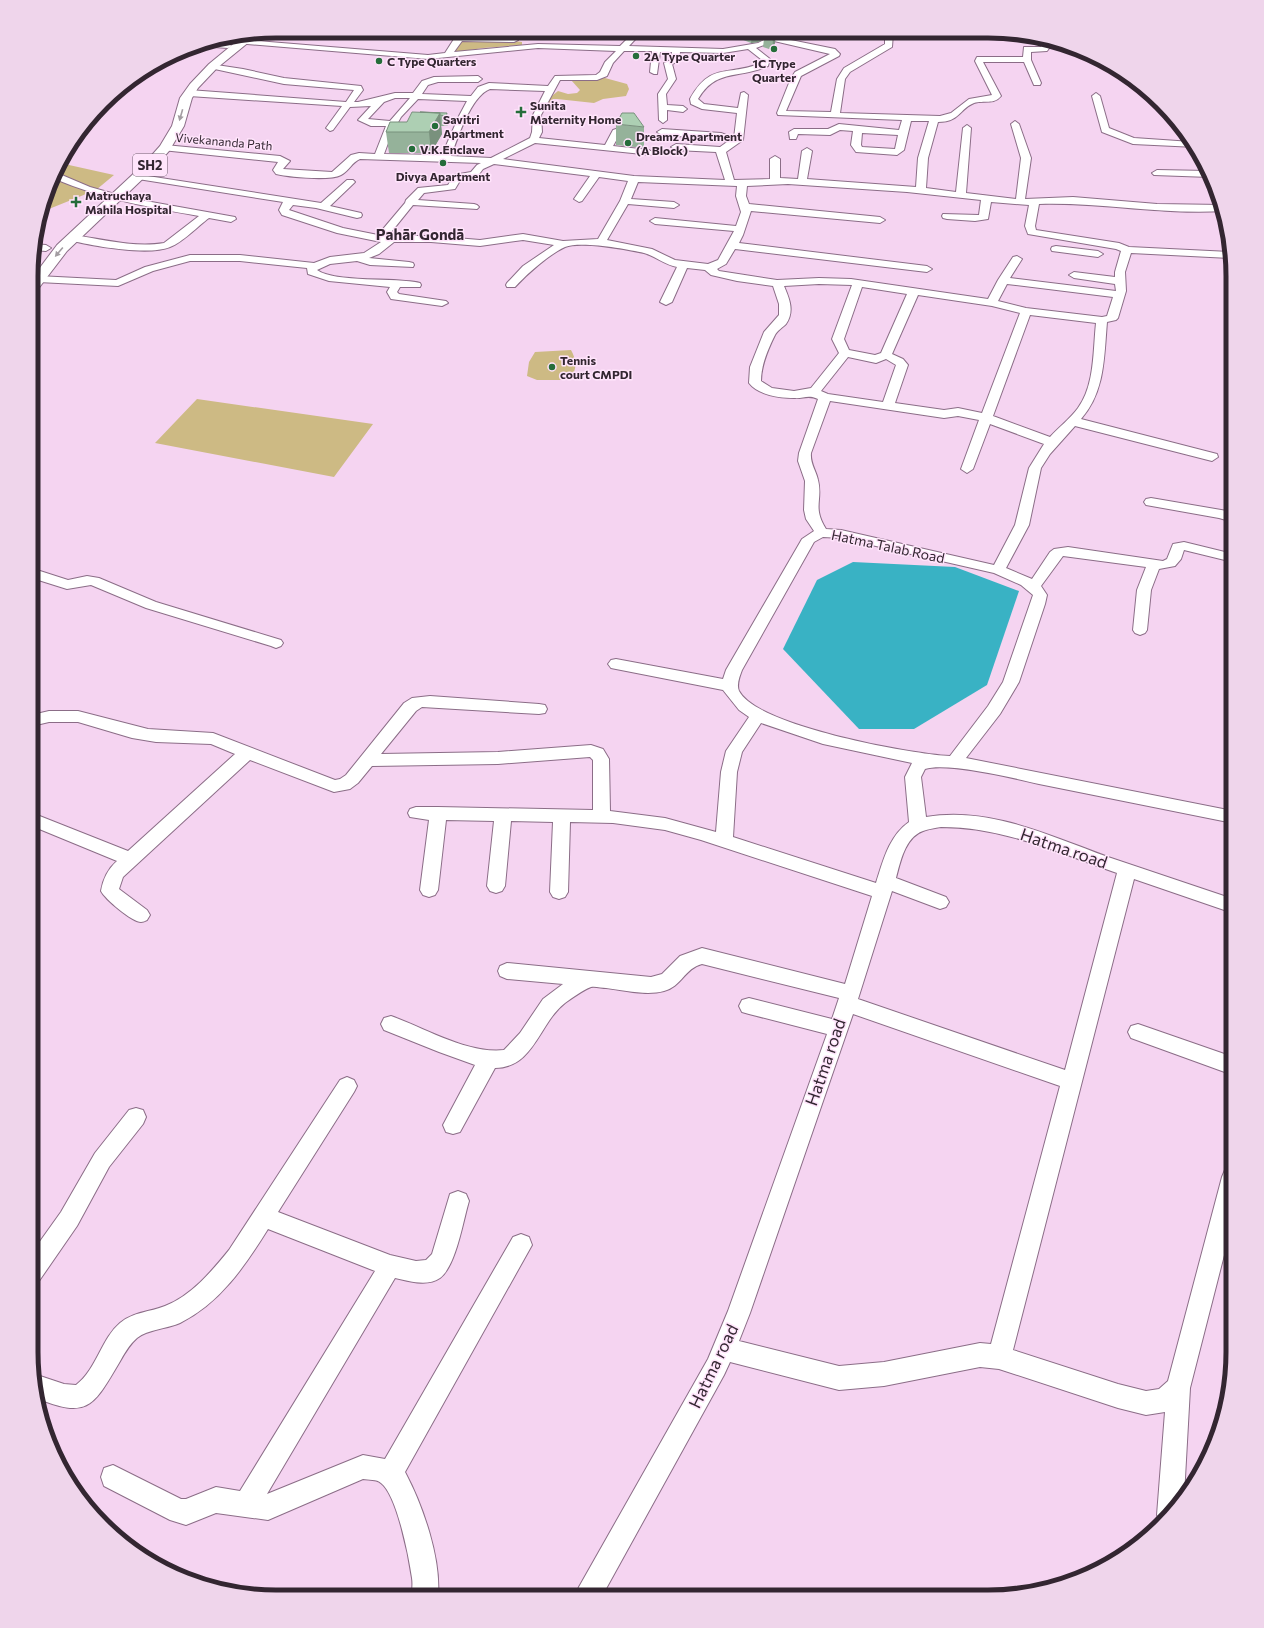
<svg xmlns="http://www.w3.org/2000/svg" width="1264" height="1628" font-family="Commissioner,sans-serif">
  <rect width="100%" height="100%" fill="#f5d4f1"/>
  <!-- green -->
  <path fill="#cdba84" d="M459 41H515L522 42V45L483 48 450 53Z
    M605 78 627 84 629 89 626 96 603 99 594 103 557 99H553L552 103H543L558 91 568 94 577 93 580 90 571 80Z
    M60 163 114 175 96 190 44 211Z
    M571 350C577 361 577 369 570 380H537L527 376 529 362 535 352Z
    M197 399 373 424 334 477 155 443Z"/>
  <!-- water -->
  <path fill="#39b2c4" d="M853 562 955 567 1019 591 987 685 914 729H859L783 649 817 580Z"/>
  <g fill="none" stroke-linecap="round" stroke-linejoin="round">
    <defs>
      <path id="minor" d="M362 31C375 31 419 29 427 36L423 38 366 33Z
        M634 32H642L629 46 723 49 758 43 780 32H791L781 38 835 49 840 54 839 56 801 76 786 111 831 112 837 79 844 68 885 44V33H893L892 47 850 72 845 79 840 113 940 116 951 113 969 99 992 95 975 61 977 57H1023L1024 47H1041L1047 40 1054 42 1047 51 1031 52V60L1041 83 1040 85H1034L1024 62H983L1001 96C994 105 984 100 974 103 959 109 960 122 938 122L928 158 926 188 956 192 963 128 967 125 971 128 966 193 1016 199 1021 158 1011 124 1015 121 1019 124 1031 158 1025 199 1073 197 1157 204 1222 205 1224 211C1162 215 1100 202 1039 204L1035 226 1036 230 1119 243 1129 247 1230 252V258L1131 253 1125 272 1126 291 1118 318 1116 320 1107 322C1104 357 1105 392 1081 419L1217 454 1218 457 1212 461 1075 426 1050 454 1041 468 1029 525 1006 568 1032 579 1050 552 1054 549 1068 547 1163 561 1167 559 1173 544 1184 542 1233 554V562L1184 550 1181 559 1175 566 1159 569 1151 590 1147 630 1145 633 1140 635 1135 633 1133 630 1137 590 1146 567 1063 556 1041 586 1047 595 1045 604 1019 682 1000 714 966 758 1233 811V823C1168 810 1104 797 1039 784 1014 778 947 762 925 769L921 777 926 817C989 806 1050 836 1108 857 1150 871 1191 885 1233 899V913L1134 879 1013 1350 1118 1384 1146 1391 1159 1389 1168 1381 1222 1177 1225 1170 1233 1167V1220L1190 1388 1184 1496 1162 1524 1157 1515 1165 1412 1146 1415 1118 1408 999 1369 980 1367 884 1386 839 1390 730 1362 724 1375 602 1596H575L579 1587 708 1359 728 1311 827 1034 749 1014 742 1012 739 1006 742 1000 749 998 832 1019 839 998 702 964C685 968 681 987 664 991 646 996 624 990 606 988 602 988 595 986 591 987 583 990 572 998 565 1003 539 1023 534 1068 495 1068L460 1132 453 1134 446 1132 443 1125 475 1065 439 1052 384 1030 381 1024 384 1018 391 1016C425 1028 467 1054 504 1050L520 1033 543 999 563 984 507 979 500 976 498 971 500 966 507 963 651 977 662 974 680 956 702 948 845 984 872 896 701 840 665 830 613 823 570 822 568 892 565 897 559 899 553 897 550 892 553 822 511 821 505 886 502 891 496 893 490 891 487 886 494 821 446 820 438 890 435 895 429 897 423 895 420 890 429 820 410 817 408 813 410 809 416 807H438L593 810V760L590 757 498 764 372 766 358 783 350 789 334 792 250 760 123 877 119 889 147 910 150 915 147 920C145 921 143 922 141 922 132 922 105 899 101 891 103 879 108 869 117 861L32 826V813L128 851 235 754 211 744 156 742 132 738 78 722H49L32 726V715L49 711H78L148 729 213 733 335 780 340 779 346 775 404 703 412 698 430 696 539 704 545 705 547 709 545 713 539 714 422 707 416 711 381 754 498 752 591 745 603 749 609 759 610 811 665 818 716 832 721 772 726 751 749 717 739 710 723 690 616 669 611 668 608 664 611 660 616 659 723 679 726 670 802 539 814 531 806 519 804 510 805 481 798 461 799 453 818 399C808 394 803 399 794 398 780 398 758 395 749 383L750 367 764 332 779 315V304L773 286 737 281 711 275 705 270 687 268 672 302 666 305 660 302 677 267C665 265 655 256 644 253 626 249 581 241 565 247 548 255 527 274 515 287H507L506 285 507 283 523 266 554 245 523 240 480 246 431 242H394L379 254 369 258 409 262 413 263 414 265 413 267 370 265 357 261 330 264 317 270C335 283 396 277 420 283L421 285 420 287H400L397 292 399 294 446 301 448 303 442 306 391 299 387 292 390 287 329 281 308 274 307 268 240 261H190L153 271 118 286 38 282 33 280 34 277 38 276 116 280 145 267 190 255H240L314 263 330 257 364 253 381 242 337 233 282 215 279 210 283 202 138 179 133 176 135 174 321 203 347 180H353L355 182 353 184 330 206 361 213 362 215 361 217 357 218 316 208 293 205 289 210 343 228 378 235 405 203 406 200 418 188 448 185 454 175 471 172 477 165 481 163 360 159C352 162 349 171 341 175 330 181 288 177 276 174L273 170 278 162 162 150 160 148 165 145 280 156 290 161 283 169 332 172 351 155 359 153 375 154 386 126H371L358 120 371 106 350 107 333 130 330 131 326 128 342 106 189 96 185 93 189 90 346 102 354 90 284 84 210 68V64L243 69 284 78 361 86 363 90 354 102H358L395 93H413L422 81 434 77 478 76 482 79 478 82H438L428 85 422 94 471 96 478 87 489 83 548 86 555 76 596 75 600 72 605 62 616 51 538 48 428 59 235 43H232V39L428 55 445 53 454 39 461 37 514 38 518 40 514 42 462 41 454 52 538 44 620 46ZM774 41 830 54 795 72 791 78 777 113 778 115 902 120 899 130 839 124 828 129H794L789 132 790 139H796L798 134 830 135 840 130 853 131 851 145 856 152 897 155 904 150 911 121H929L918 158 916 187 807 179 812 151 807 148 802 151 798 179 780 178V159L775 156 770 159V179L734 180 726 152 743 140 748 95 744 92 741 93 738 108 704 104 698 99C716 68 739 79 768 66L770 59 756 48ZM748 49 762 60 761 63C728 77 711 61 690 99L691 104 702 109 737 113 734 138 721 133 662 129 657 132 662 135 719 139 727 142 720 147 676 144 671 147 676 150 716 152 725 180 634 176 503 159 535 143 652 155 654 153 649 150 613 146 621 132 616 129 613 130 605 145 539 138 542 132 541 115 560 80H597L607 76 613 63 624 51H652L650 72 654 74H657L660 52H672L671 60 664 63 668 79 658 94 659 120 663 123 667 120V110L683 112 687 109 683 106 667 105 666 94 676 79 672 64 679 61 680 52 723 53ZM490 89 545 91 533 115 532 132 530 138 491 158 451 156C458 137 471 96 490 89ZM395 98H410L390 121 368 119 384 102ZM418 99 467 101 459 116 442 155 384 154 391 135 401 117ZM862 133 898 135 895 149 862 147 861 145ZM494 164 590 176 574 199 579 202 582 201 599 177 628 181 620 201 598 239 563 241 523 234 480 240 431 236H388L413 205 477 209 479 207 477 205 474 204 418 200 424 193 455 189 461 179 477 177 483 169ZM638 182 737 186 736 196 741 212 736 226 655 218 650 221 655 224 734 231 718 260 708 264 675 260 652 249 607 240 628 204 674 208 679 205 674 202 631 199ZM788 184 907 192 981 200 979 215 943 214 942 216 943 218 947 219 975 221 988 219 991 202 1029 205 1025 226 1028 234 1116 249 1121 251 1115 272V277L1074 272 1069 275 1074 278 1115 284 1116 291 1010 278 1022 259 1017 256 1013 257 998 280 988 299 851 279 819 278 777 280 719 271 717 269 726 264 735 249 927 272 932 269 927 266 739 243 743 235 751 211 880 223 885 220 880 217 749 204 746 196 747 186ZM819 284 852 285 832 339 839 353 811 388 794 391 772 388 761 381C761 365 768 349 775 335 777 331 783 327 786 324 795 311 789 298 784 286ZM1007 284 1113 297 1107 316 1102 317 1026 308 998 301ZM862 287 907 294 881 353 875 355 849 350 844 339ZM918 295 992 306 1020 313 982 413 958 408 944 410 895 403 908 365 903 359 892 354ZM1030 315 1096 323C1093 350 1095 385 1078 408 1070 419 1059 427 1050 437L993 416ZM848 357 876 363 886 359 896 365 883 402 828 394 821 391ZM830 401 944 418 958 416 979 420 961 469 967 473 973 469 990 424 1044 444 1029 468 1015 525 994 565 841 530 826 529C812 507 823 500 818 480 816 470 810 464 811 453ZM823 537 841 538 994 573 1021 585 1033 595 1003 682 988 706 950 756C910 754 757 726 739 691 736 684 740 676 742 670L814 542ZM761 723 823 744 912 763 905 777 909 822C889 836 883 861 876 883L733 837 737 772 742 752ZM941 827C1004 827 1059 853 1117 873L1065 1070 858 999 892 891 940 909 946 907 949 902 946 897 896 878C900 863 905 837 923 831 928 829 935 828 941 827ZM853 1014 1060 1086 991 1344 980 1343 884 1362 839 1366 739 1341 750 1313Z
        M949 33C961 33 1000 31 1009 38L1005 40 953 35Z
        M208 42 228 44 232 46 228 48 200 46 196 44Z
        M1096 93 1100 96 1109 128 1134 138 1192 142 1196 147 1133 144 1102 132 1092 96Z
        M1157 170 1208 171 1210 177 1154 175 1152 173Z
        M57 173 90 187 129 198 235 217 236 219 231 222 209 218C198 226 182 243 170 247 148 256 92 246 69 240L68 238 69 236 73 235C102 239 134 248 164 243L199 216C147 207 103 199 55 179Z
        M33 244 46 245 51 248 46 251 33 250Z
        M1056 246 1098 251 1103 254 1098 257 1052 251 1051 249 1052 247Z
        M1151 498 1227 511 1233 513V522L1219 518 1146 505 1144 502 1146 499Z
        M33 570 40 571 68 580 87 576 99 578 156 602 281 640 283 643 281 646 276 648 271 646 146 608 91 585 67 589 32 578Z
        M1138 1024 1233 1057V1075L1131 1038 1128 1032 1131 1026Z
        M347 1077 354 1080 357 1086 354 1092 278 1212 390 1255 416 1261 426 1260 432 1254 450 1194 458 1191 466 1194 469 1201C463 1221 456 1266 440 1278 427 1287 409 1281 395 1278L267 1494 363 1455 385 1459 513 1237 521 1234 529 1237 532 1245 405 1472C423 1506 441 1558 438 1596H412C412 1590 413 1584 412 1578 409 1557 397 1495 381 1483 377 1479 368 1480 363 1479L268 1520 216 1513 186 1525 170 1520 104 1486 101 1477 104 1468 113 1465 181 1499H186L216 1487 240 1491 375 1271 268 1229C245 1266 220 1303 180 1323 167 1329 148 1329 137 1338 129 1345 124 1354 119 1363 94 1405 88 1420 37 1398L34 1374 64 1384 76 1385C97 1369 101 1339 120 1323 133 1312 150 1312 165 1306 191 1296 212 1271 229 1250L340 1080Z
        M136 1108 143 1110 146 1117 143 1124 109 1167 77 1226 39 1281 31 1284V1254L61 1212 95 1153 129 1110Z"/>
      <path id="primary" d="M256 34 255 37 217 68 198 88 192 98 184 126 169 151 152 170 67 251 38 289 33 290V277L57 245 144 164 160 146 172 126 180 98 190 84 209 64 243 36Z"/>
    </defs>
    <!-- minor casing -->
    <use href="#minor" stroke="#8b6d87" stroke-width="2"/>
    <!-- primary casing -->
    <use href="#primary" stroke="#8b6d87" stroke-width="2"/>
    <!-- minor -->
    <use href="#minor" fill="#fff" fill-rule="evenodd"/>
    <!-- primary -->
    <use href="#primary" fill="#fff" fill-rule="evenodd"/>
  </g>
  <!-- wall -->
  <path fill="#95b29a" d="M723 32H776L773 34 775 43 772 50 763 47 764 39 758 42 751 43Z
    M447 113 448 124 447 126H441L442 134 431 153H389L386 132 407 122Z
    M616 124 644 127V148L616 145Z"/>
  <!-- shaded-wall -->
  <path fill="#79917d" d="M761 32H776L765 38 764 37V39L758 42 751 43 752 35Z
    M776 33 775 43 772 50 773 40Z
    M440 113 442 134 431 153 429 132Z
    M447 113 448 124 447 126 446 116Z"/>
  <!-- building -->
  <path fill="#adcfb3" stroke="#79917d" d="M744 32H761L758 34 752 35Z
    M776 33 773 40 764 37Z
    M412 112 440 113 429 132H386L390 122H407Z
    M420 112 447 113 446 116 440 115V113Z
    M622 113H634L644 127 616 124Z"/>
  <!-- one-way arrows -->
  <defs><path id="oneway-solid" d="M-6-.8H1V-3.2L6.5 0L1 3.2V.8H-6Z"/></defs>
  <g fill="#a39da2">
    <use href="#oneway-solid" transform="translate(181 115) rotate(106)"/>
    <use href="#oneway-solid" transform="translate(59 252) rotate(130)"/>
  </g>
  <!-- markers -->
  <g fill="#256d3a" stroke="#ffe4fb" stroke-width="1.5">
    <circle cx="774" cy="49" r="4"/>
    <circle cx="636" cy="56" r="4"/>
    <circle cx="379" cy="61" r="4"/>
    <path d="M519 106h4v4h4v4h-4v4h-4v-4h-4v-4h4z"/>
    <circle cx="435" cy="126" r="4"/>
    <circle cx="628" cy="143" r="4"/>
    <circle cx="412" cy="149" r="4"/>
    <circle cx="443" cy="163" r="4"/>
    <path d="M74 196h4v4h4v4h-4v4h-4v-4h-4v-4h4z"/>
    <circle cx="552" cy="367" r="4"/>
  </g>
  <g text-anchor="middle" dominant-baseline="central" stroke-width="3" stroke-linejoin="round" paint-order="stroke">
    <!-- far-poi labels -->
    <g font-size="12" font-weight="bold" fill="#332631" stroke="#ffe4fb" text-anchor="start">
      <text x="644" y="56">2A Type Quarter</text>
      <text x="387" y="61">C Type Quarters</text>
      <text x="774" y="63" text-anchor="middle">1C Type<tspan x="774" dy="14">Quarter</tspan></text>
      <text x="530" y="105">Sunita<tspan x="530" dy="14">Maternity Home</tspan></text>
      <text x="443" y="119">Savitri<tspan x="443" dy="14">Apartment</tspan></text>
      <text x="636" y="136">Dreamz Apartment<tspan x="636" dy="14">(A Block)</tspan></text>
      <text x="420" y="149">V.K.Enclave</text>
      <text x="443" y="176" text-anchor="middle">Divya Apartment</text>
      <text x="85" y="195">Matruchaya<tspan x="85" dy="14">Mahila Hospital</tspan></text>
      <text x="560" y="360">Tennis<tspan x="560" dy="14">court CMPDI</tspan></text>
    </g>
    <!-- far-street labels -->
    <g font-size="12" fill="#332631" stroke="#ffe4fb">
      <text transform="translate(224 141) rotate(5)">Vivekananda Path</text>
    </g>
    <!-- shield labels -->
    <rect fill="#ffe4fb" stroke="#705f6e" stroke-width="1" x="133" y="154" width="34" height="22" rx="3"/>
    <g font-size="13" font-weight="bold" fill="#332631">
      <text x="150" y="165">SH2</text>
    </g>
    <!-- street labels -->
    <g font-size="14" fill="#332631" stroke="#ffe4fb">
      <text transform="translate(888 546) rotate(12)">Hatma Talab Road</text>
    </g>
    <!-- far-district labels -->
    <g font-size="15" font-weight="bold" fill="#332631" stroke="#ffe4fb">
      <text x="420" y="234">Pahār Gondā</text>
    </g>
    <!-- near-street labels -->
    <g font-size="17" fill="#332631" stroke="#ffe4fb">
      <text transform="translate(1064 848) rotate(19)">Hatma road</text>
      <text transform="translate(825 1062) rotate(-71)">Hatma road</text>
      <text transform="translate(713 1366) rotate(-64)">Hatma road</text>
    </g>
  </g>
  <!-- crop -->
  <path d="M0 0H1264V1628H0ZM276 38H988A238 238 0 0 1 1226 276V1352A238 238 0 0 1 988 1590H276A238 238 0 0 1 38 1352V276A238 238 0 0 1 276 38Z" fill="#efd5eb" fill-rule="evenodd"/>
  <path fill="none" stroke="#332631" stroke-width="5" d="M276 38H988A238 238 0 0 1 1226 276V1352A238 238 0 0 1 988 1590H276A238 238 0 0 1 38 1352V276A238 238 0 0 1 276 38Z"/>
</svg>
